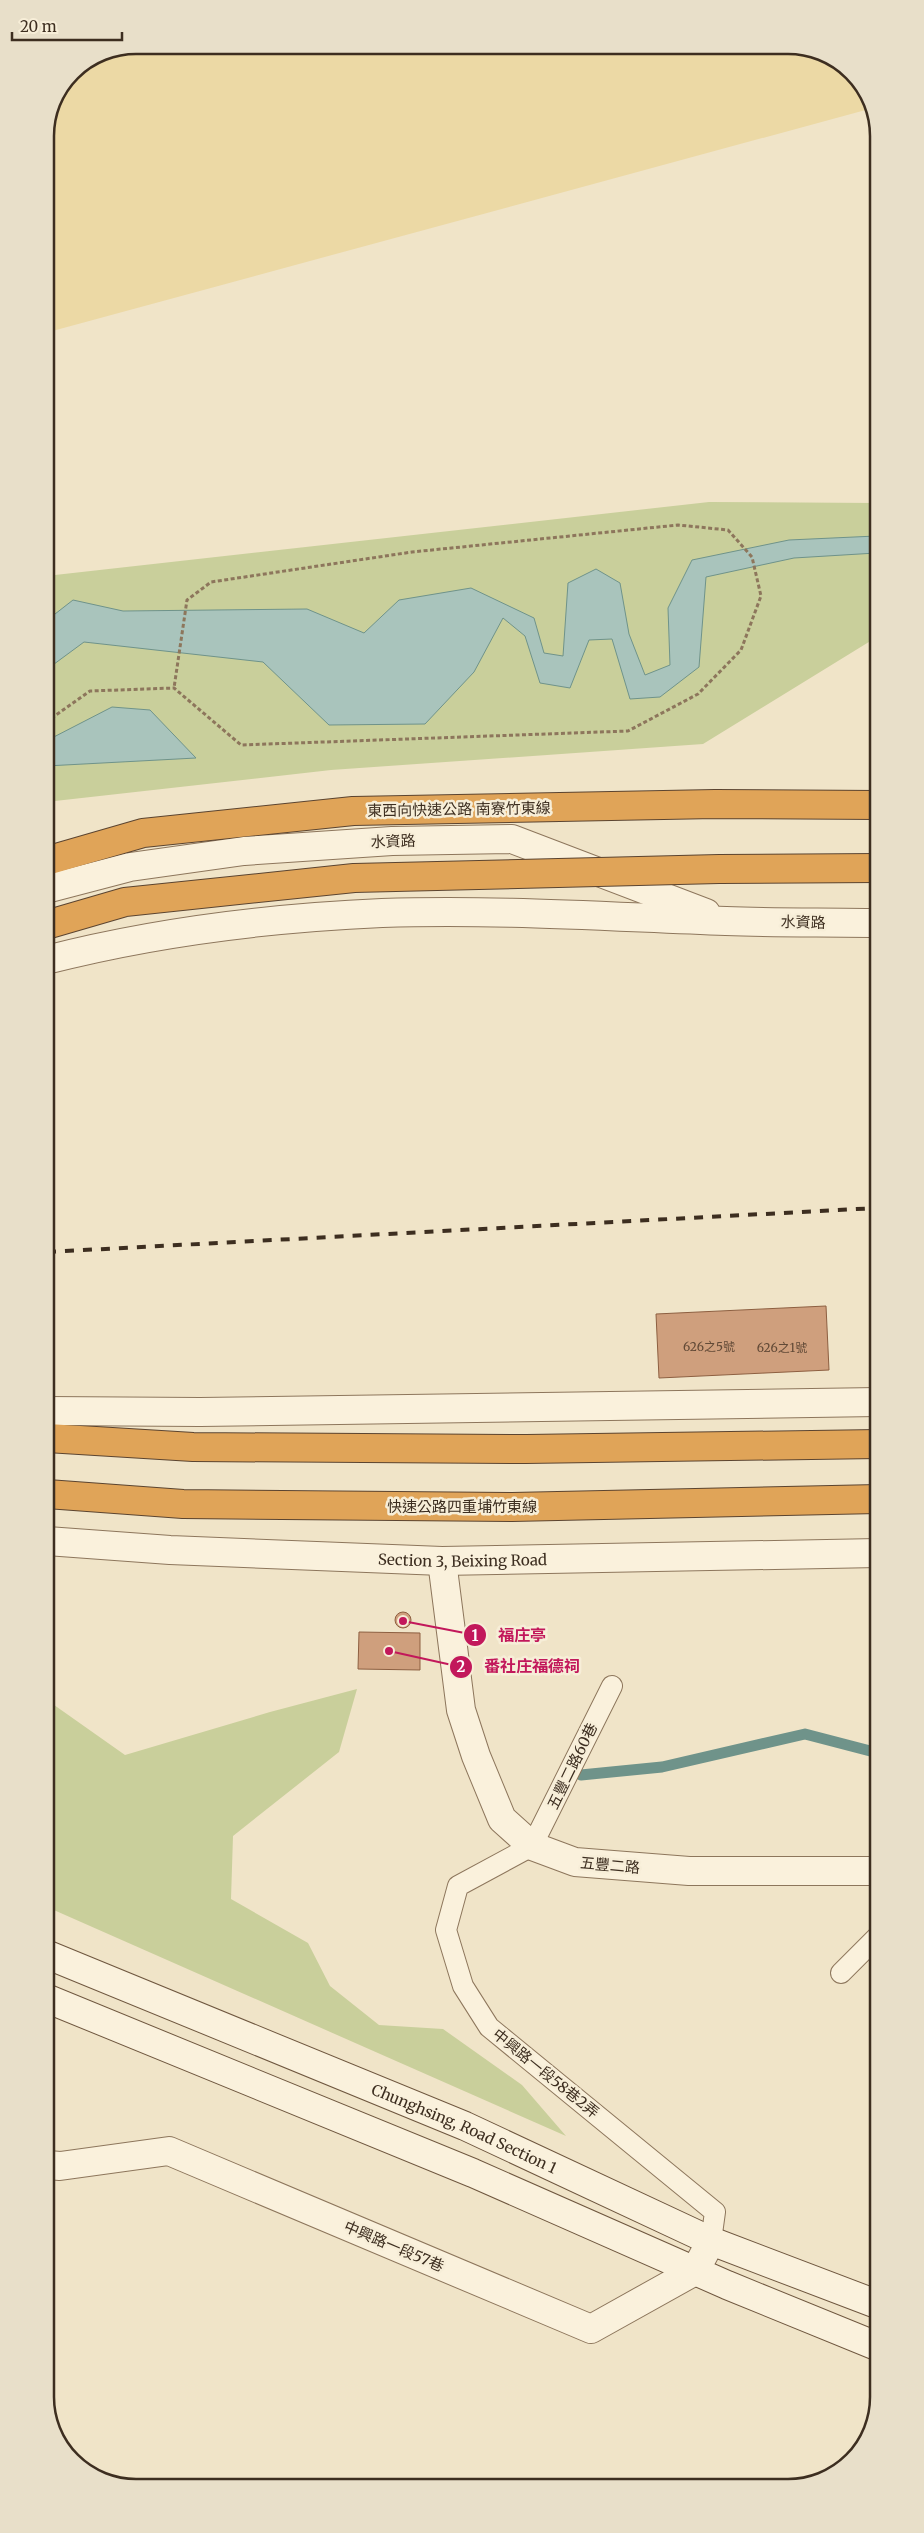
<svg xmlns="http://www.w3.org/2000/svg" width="924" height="2533" font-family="Merriweather,'Noto Sans TC',serif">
  <rect width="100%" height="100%" fill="#f0e4c8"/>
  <!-- green -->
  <path fill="#c9cf9b" d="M709 502 876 503 877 637 703 744 331 770 46 802V576Z
    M357 1689 339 1752 233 1836 231 1899 308 1943 330 1986 379 2025 443 2029 522 2085 566 2136 47 1907V1700L125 1755 270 1712Z"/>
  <!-- sand -->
  <path fill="#ecd9a5" d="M135 45H795L848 67 873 108 45 333V130L72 71 101 52Z"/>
  <!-- water -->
  <path fill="#a9c4bc" stroke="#6f938a" d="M876 536V553L794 558 706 577 699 667 660 697 630 699 612 639 589 640 570 688 540 683 525 636 503 618 474 672 425 724 329 725 263 662 84 642 46 670V621L73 600 123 611 307 609 364 633 399 600 471 588 534 618 544 653 563 656 568 583 596 569 620 583 629 634 645 675 670 665 668 608 692 560 789 540Z
    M112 707 150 710 196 758 46 766V741Z"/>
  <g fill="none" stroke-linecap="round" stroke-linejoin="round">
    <!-- stream -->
    <path stroke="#6f938a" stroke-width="11" d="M581 1775 662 1767 805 1734 878 1753"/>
  </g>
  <!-- building -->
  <path fill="#cf9f7d" stroke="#8d5f41" d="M826 1306 829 1370 659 1378 656 1314Z
    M395 1620a8 8 0 1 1 16 0a8 8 0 1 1-16 0Z
    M359 1632 420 1633V1670L358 1669Z"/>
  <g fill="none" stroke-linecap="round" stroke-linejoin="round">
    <defs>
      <path id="lane" d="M612 1686 532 1846 458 1886 446 1930 463 1986 489 2027 715 2212 711 2241
        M841 1973 878 1936"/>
      <g id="street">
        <path d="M46 889 130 867 244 851 392 841 512 839 706 913"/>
        <path d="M46 960C155 932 269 918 382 913 497 909 612 917 726 921 776 923 827 922 877 923"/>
        <path d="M47 1411 200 1412 878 1402"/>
        <path id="s1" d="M47 1541 170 1550 442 1561 878 1553"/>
        <path d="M442 1561 461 1710 476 1756 502 1819 532 1846 575 1862 689 1871H878"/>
        <path d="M48 2165 60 2166 169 2151 591 2329 695 2271 711 2241"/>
      </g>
      <g id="secondary">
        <path id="s2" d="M48 1955 465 2126 711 2241 879 2305"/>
        <path d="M48 1999 473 2173 727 2285 879 2347"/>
      </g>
      <path id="highway" d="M46 861 143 833 353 811 715 804 877 805
        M47 1438 193 1447 526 1449 878 1444
        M47 1494 183 1504 512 1507 878 1499"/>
    </defs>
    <!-- lane casing -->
    <use href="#lane" stroke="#8d765c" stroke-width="22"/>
    <!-- street casing -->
    <use href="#street" stroke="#8d765c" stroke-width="30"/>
    <!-- secondary casing -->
    <use href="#secondary" stroke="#6f573f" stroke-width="30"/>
    <!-- highway casing -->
    <use href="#highway" stroke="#5b4430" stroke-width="30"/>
    <!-- path -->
    <path stroke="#8d765c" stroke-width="3" stroke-dasharray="4 2.5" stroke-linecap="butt" d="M46 722 90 691 174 688 241 745 628 731 698 694 741 650 761 596 752 557 728 530 678 525 412 552 211 582 187 600 174 688"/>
    <!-- lane -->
    <use href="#lane" stroke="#faf1dc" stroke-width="20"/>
    <!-- street -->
    <use href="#street" stroke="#faf1dc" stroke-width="28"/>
    <!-- secondary -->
    <use href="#secondary" stroke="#faf1dc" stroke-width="28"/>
    <!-- highway -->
    <use href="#highway" stroke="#e0a458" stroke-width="28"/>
    <!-- rail -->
    <path stroke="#3d2e20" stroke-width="4" stroke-dasharray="9 9" stroke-linecap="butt" d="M47 1252 877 1208"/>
    <defs>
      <path id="highway-bridge" d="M46 925 125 902 354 878 719 869 877 868"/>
    </defs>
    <!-- highway-bridge casing -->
    <use href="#highway-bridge" stroke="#5b4430" stroke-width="30" stroke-linecap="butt"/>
    <!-- highway-bridge -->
    <use href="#highway-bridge" stroke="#e0a458" stroke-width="28"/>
  </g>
  <g text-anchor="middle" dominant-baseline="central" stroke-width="5" stroke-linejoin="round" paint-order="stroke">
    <!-- number labels -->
    <g font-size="12" fill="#624a37">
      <text x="709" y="1346">626之5號</text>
      <text x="782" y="1347">626之1號</text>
    </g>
    <!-- street labels -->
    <g font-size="15" fill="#3d2e20" stroke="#f7eed8">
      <text transform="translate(459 809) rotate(-1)">東西向快速公路 南寮竹東線</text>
      <text transform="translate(393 841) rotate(-2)">水資路</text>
      <text transform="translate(803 922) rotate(1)">水資路</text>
      <text x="462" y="1506">快速公路四重埔竹東線</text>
      <text stroke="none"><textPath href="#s1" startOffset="416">Section 3, Beixing Road</textPath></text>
      <text transform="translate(572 1766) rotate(-64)">五豐二路60巷</text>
      <text transform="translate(610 1865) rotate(5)">五豐二路</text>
      <text transform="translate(546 2073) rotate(39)">中興路一段58巷2弄</text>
      <text stroke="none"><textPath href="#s2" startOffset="451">Chunghsing, Road Section 1</textPath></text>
      <text transform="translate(394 2246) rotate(23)">中興路一段57巷</text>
    </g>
  </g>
  <!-- crop -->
  <path d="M0 0H924V2533H0ZM136 54H788A82 82 0 0 1 870 136V2397A82 82 0 0 1 788 2479H136A82 82 0 0 1 54 2397V136A82 82 0 0 1 136 54Z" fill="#e8dfc9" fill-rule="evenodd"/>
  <path fill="none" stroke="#3d2e20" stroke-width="2.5" d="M136 54H788A82 82 0 0 1 870 136V2397A82 82 0 0 1 788 2479H136A82 82 0 0 1 54 2397V136A82 82 0 0 1 136 54Z"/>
  <!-- callouts -->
  <path fill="none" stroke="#c2185b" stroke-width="2" d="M403 1621L475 1635M389 1651L461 1667"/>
  <g fill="#c2185b" stroke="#f7eed8" stroke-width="2">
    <circle cx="403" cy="1621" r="5"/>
    <circle cx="389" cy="1651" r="5"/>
    <circle cx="475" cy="1635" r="12"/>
    <circle cx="461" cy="1667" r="12"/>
  </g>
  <g font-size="15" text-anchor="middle" font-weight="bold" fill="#fff">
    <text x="475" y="1641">1</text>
    <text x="461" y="1672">2</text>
  </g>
  <g font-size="16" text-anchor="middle" font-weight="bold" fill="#c2185b" stroke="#f7eed8" stroke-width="5" stroke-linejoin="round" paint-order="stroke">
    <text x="522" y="1641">福庄亭</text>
    <text x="532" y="1672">番社庄福德祠</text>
  </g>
  <!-- scale -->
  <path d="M12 32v8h110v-8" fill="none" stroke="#3d2e20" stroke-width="2.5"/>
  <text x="20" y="32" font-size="15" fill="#3d2e20" stroke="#f7eed8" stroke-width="4" paint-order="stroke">20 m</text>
</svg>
